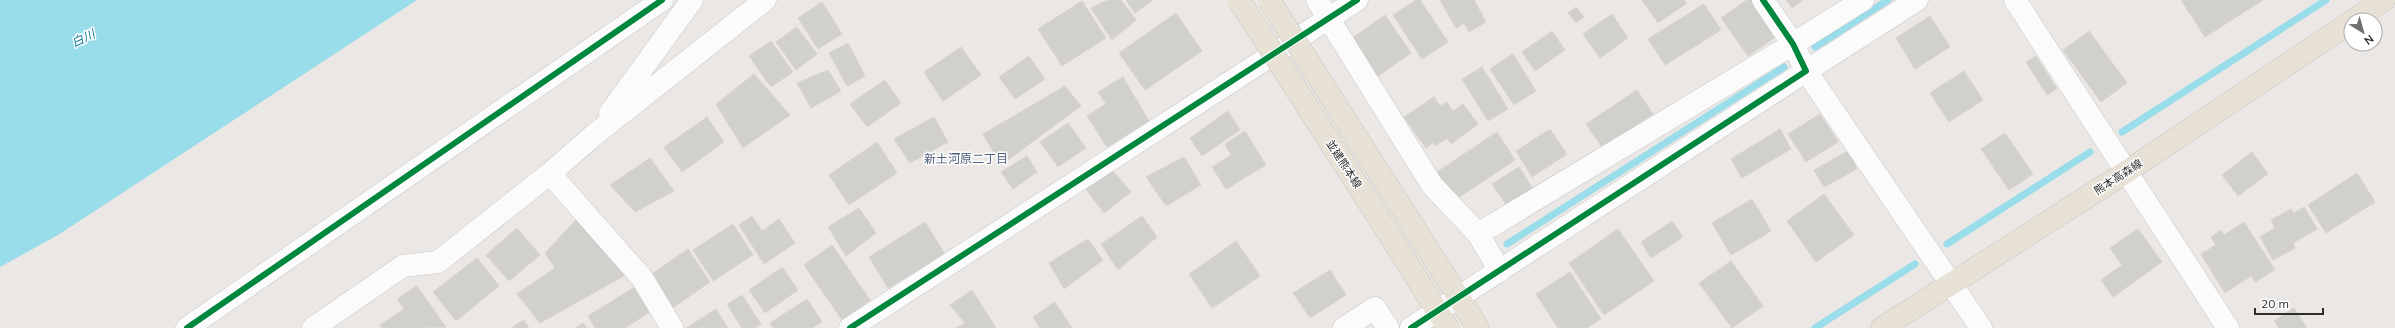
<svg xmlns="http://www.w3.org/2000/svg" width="2395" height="328" font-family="Mulish,'Noto Sans JP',sans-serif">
  <rect width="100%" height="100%" fill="#ebe7e4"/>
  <!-- water -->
  <path fill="#9addea" d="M0 0H417L58 235 0 267Z"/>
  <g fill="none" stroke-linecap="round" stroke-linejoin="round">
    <!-- stream -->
    <path stroke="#9addea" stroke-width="7" d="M1815 47 1888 0
      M2122 132 2326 0
      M1507 244 1784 67
      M1947 244 2090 152
      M1815 328 1915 264"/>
  </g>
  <!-- building -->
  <path fill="#d2d0cd" stroke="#d6d3d0" d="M1108 0H1121L1136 20 1112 40 1091 8Z
    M1126 0H1153L1135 13Z
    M1416 0H1420L1448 42 1422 59 1393 15Z
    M1440 0H1474L1486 22 1469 32 1464 23 1456 28Z
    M1642 0H1684L1687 3 1658 23Z
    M1747 0H1753L1777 36 1748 56 1721 18Z
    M1786 0H1803L1792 8Z
    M2181 0H2263L2205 37Z
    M1082 1 1106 38 1062 66 1038 29Z
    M822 2 842 34 818 49 798 18Z
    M1704 4 1721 30 1665 65 1648 39Z
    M1576 7 1584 17 1576 23 1568 13Z
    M1176 13 1202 51 1145 90 1119 53Z
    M1612 14 1628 38 1600 58 1583 34Z
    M1385 15 1411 53 1374 79 1348 41Z
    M1930 16 1950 47 1915 69 1896 38Z
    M797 27 817 54 796 70 776 42Z
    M1552 31 1565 50 1535 71 1522 52Z
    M2089 31 2127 83 2101 102 2063 50Z
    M771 41 793 72 771 87 749 56Z
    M848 43 865 76 847 86 829 53Z
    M961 47 981 75 943 101 924 72Z
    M1513 54 1536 91 1514 105 1490 69Z
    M1029 56 1045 79 1015 99 999 77Z
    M2036 56 2057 89 2047 95 2026 62Z
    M1482 67 1508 109 1488 121 1462 79Z
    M828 70 841 91 811 108 797 83Z
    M1964 71 1983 100 1949 122 1930 93Z
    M754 74 790 115 743 148 716 104Z
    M1123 77 1149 121 1107 147 1087 116 1106 104 1098 92Z
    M885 80 901 103 867 127 850 104Z
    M1065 86 1081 106 1001 165 983 134Z
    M1637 90 1653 114 1602 147 1586 124Z
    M1434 97 1440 106 1447 102 1453 111 1463 104 1478 124 1451 144 1447 138 1435 146 1433 142 1426 148 1404 117Z
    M1228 111 1240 130 1202 156 1190 138Z
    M1820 114 1838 142 1806 162 1788 134Z
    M707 117 724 142 682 172 664 147Z
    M934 117 948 142 910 163 894 139Z
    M1068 123 1086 148 1058 167 1040 142Z
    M1550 129 1567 154 1532 177 1516 151Z
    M1780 129 1791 149 1742 178 1731 159Z
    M1245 131 1266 165 1226 189 1212 167 1231 155 1225 144Z
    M1497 132 1515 160 1455 200 1437 172Z
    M2005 133 2033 174 2009 190 1981 149Z
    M877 142 897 173 849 205 829 175Z
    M1848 151 1857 169 1824 187 1814 170Z
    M2252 152 2268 174 2238 196 2222 175Z
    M1027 156 1037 172 1013 189 1001 172Z
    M1184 157 1201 185 1166 206 1146 177Z
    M650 158 674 191 635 212 610 185Z
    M1519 167 1535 192 1509 209 1492 184Z
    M1112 170 1131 192 1104 213 1086 189Z
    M2357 173 2375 202 2326 233 2308 205Z
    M1824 194 1854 235 1816 262 1787 221Z
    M1752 199 1771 231 1731 255 1712 223Z
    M2304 207 2317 229 2293 243 2295 248 2273 260 2260 237 2275 228 2271 220 2291 209 2294 213Z
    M859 208 876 233 846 256 828 227Z
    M752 216 762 231 779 219 795 243 764 264 739 225Z
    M1142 216 1157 237 1118 270 1101 244Z
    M577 219 627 274 540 323 517 294 555 268 545 253Z
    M1672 221 1683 237 1651 258 1641 242Z
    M925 222 945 254 888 288 869 257Z
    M2244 222 2275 270 2255 282 2251 276 2225 293 2201 254 2216 245 2211 237 2221 230 2224 235Z
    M733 224 753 255 713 281 693 250Z
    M517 228 540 255 509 281 486 255Z
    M1618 229 1654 281 1604 315 1569 263Z
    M2138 229 2162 262 2113 297 2101 280 2122 265 2110 248Z
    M1088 239 1103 260 1064 289 1049 263Z
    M1236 241 1260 276 1212 308 1189 274Z
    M832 245 870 300 842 320 804 265Z
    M688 249 710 282 671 309 649 276Z
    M477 258 499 286 456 321 433 292Z
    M1731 261 1763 306 1732 328 1699 283Z
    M782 267 798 290 765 313 749 290Z
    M1330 270 1346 295 1310 318 1293 293Z
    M1570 272 1601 319 1587 328H1558L1536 294Z
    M417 286 446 327 382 328 380 325 404 309 397 299Z
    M635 287 650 312 625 328H595L588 316Z
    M972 290 996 328H956L965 323 950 305Z
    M742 295 761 324 755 328H742L727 304Z
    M807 299 822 322 812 328H773L770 323Z
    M1055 302 1072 328H1040L1033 317Z
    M2294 308 2307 328H2279L2274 321Z
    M716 309 728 328H686Z
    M524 320 529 328H511Z
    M583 323 587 328H575Z"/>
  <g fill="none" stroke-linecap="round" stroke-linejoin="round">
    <defs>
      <path id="minor" d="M1317 0 1432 185 1478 234 1500 271
        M1917 0 1806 71 1981 328
        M2015 0 2228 328
        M610 113 692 0
        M548 175 594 135 765 0
        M1478 234 1793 44 1863 0
        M187 328 662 0
        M313 328 403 266 438 262 548 175 553 177 642 278 672 328
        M850 328 1357 0
        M1344 328 1375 308 1388 328
        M1411 328 1806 71 1793 44 1763 0"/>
      <path id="major" d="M2354 20 2384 0
        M1403 210 1478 328
        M1382 223 1448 328
        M1882 328 2126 172 2351 22"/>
    </defs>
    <!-- minor casing -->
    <use href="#minor" stroke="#c7c6c6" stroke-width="23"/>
    <!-- major casing -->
    <use href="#major" stroke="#c6c4c3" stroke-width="23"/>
    <!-- minor -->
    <use href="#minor" stroke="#fcfbfb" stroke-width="22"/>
    <!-- major -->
    <use href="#major" stroke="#e7e1d6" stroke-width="22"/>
    <defs>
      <path id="major-bridge" d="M1239 0 1382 223
        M1269 0 1403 210"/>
    </defs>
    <!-- major-bridge casing -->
    <use href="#major-bridge" stroke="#c6c4c3" stroke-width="23" stroke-linecap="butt"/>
    <!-- major-bridge -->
    <use href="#major-bridge" stroke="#e7e1d6" stroke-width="22"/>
    <defs>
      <path id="cycleway" d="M187 328 662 0
        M850 328 1357 0
        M1411 328 1806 71 1793 44 1763 0"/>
    </defs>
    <!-- cycleway casing -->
    <use href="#cycleway" stroke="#fff" stroke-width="8"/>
    <!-- cycleway -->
    <use href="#cycleway" stroke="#00873e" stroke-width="6"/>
  </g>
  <g text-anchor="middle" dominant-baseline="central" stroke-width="3" stroke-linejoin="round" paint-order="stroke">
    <!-- street labels -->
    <g font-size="11" fill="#2d2d2d" stroke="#fff">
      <text transform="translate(1344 164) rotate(57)">並建熊本線</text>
      <text transform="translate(2118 177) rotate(-33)">熊本高森線</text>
    </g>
    <!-- water labels -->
    <g font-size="12" font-style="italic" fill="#127b9d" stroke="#fff">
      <text transform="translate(83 38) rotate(-25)">白川</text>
    </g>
    <!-- neighbourhood labels -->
    <g font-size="12" fill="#4e5c7d" stroke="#fff">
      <text x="966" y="158">新土河原二丁目</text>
    </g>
  </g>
  <!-- north arrow -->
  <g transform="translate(2363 32) rotate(143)"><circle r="19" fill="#ffffff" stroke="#ababab"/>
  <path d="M0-3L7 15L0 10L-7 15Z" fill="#706e6d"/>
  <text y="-6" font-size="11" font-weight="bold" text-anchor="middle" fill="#2d2d2d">N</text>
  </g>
  <!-- scale -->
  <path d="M2255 308v6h68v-6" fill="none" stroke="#2d2d2d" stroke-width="2"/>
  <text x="2261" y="308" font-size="12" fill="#2d2d2d" stroke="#ffffff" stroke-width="3" paint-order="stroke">20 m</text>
</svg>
